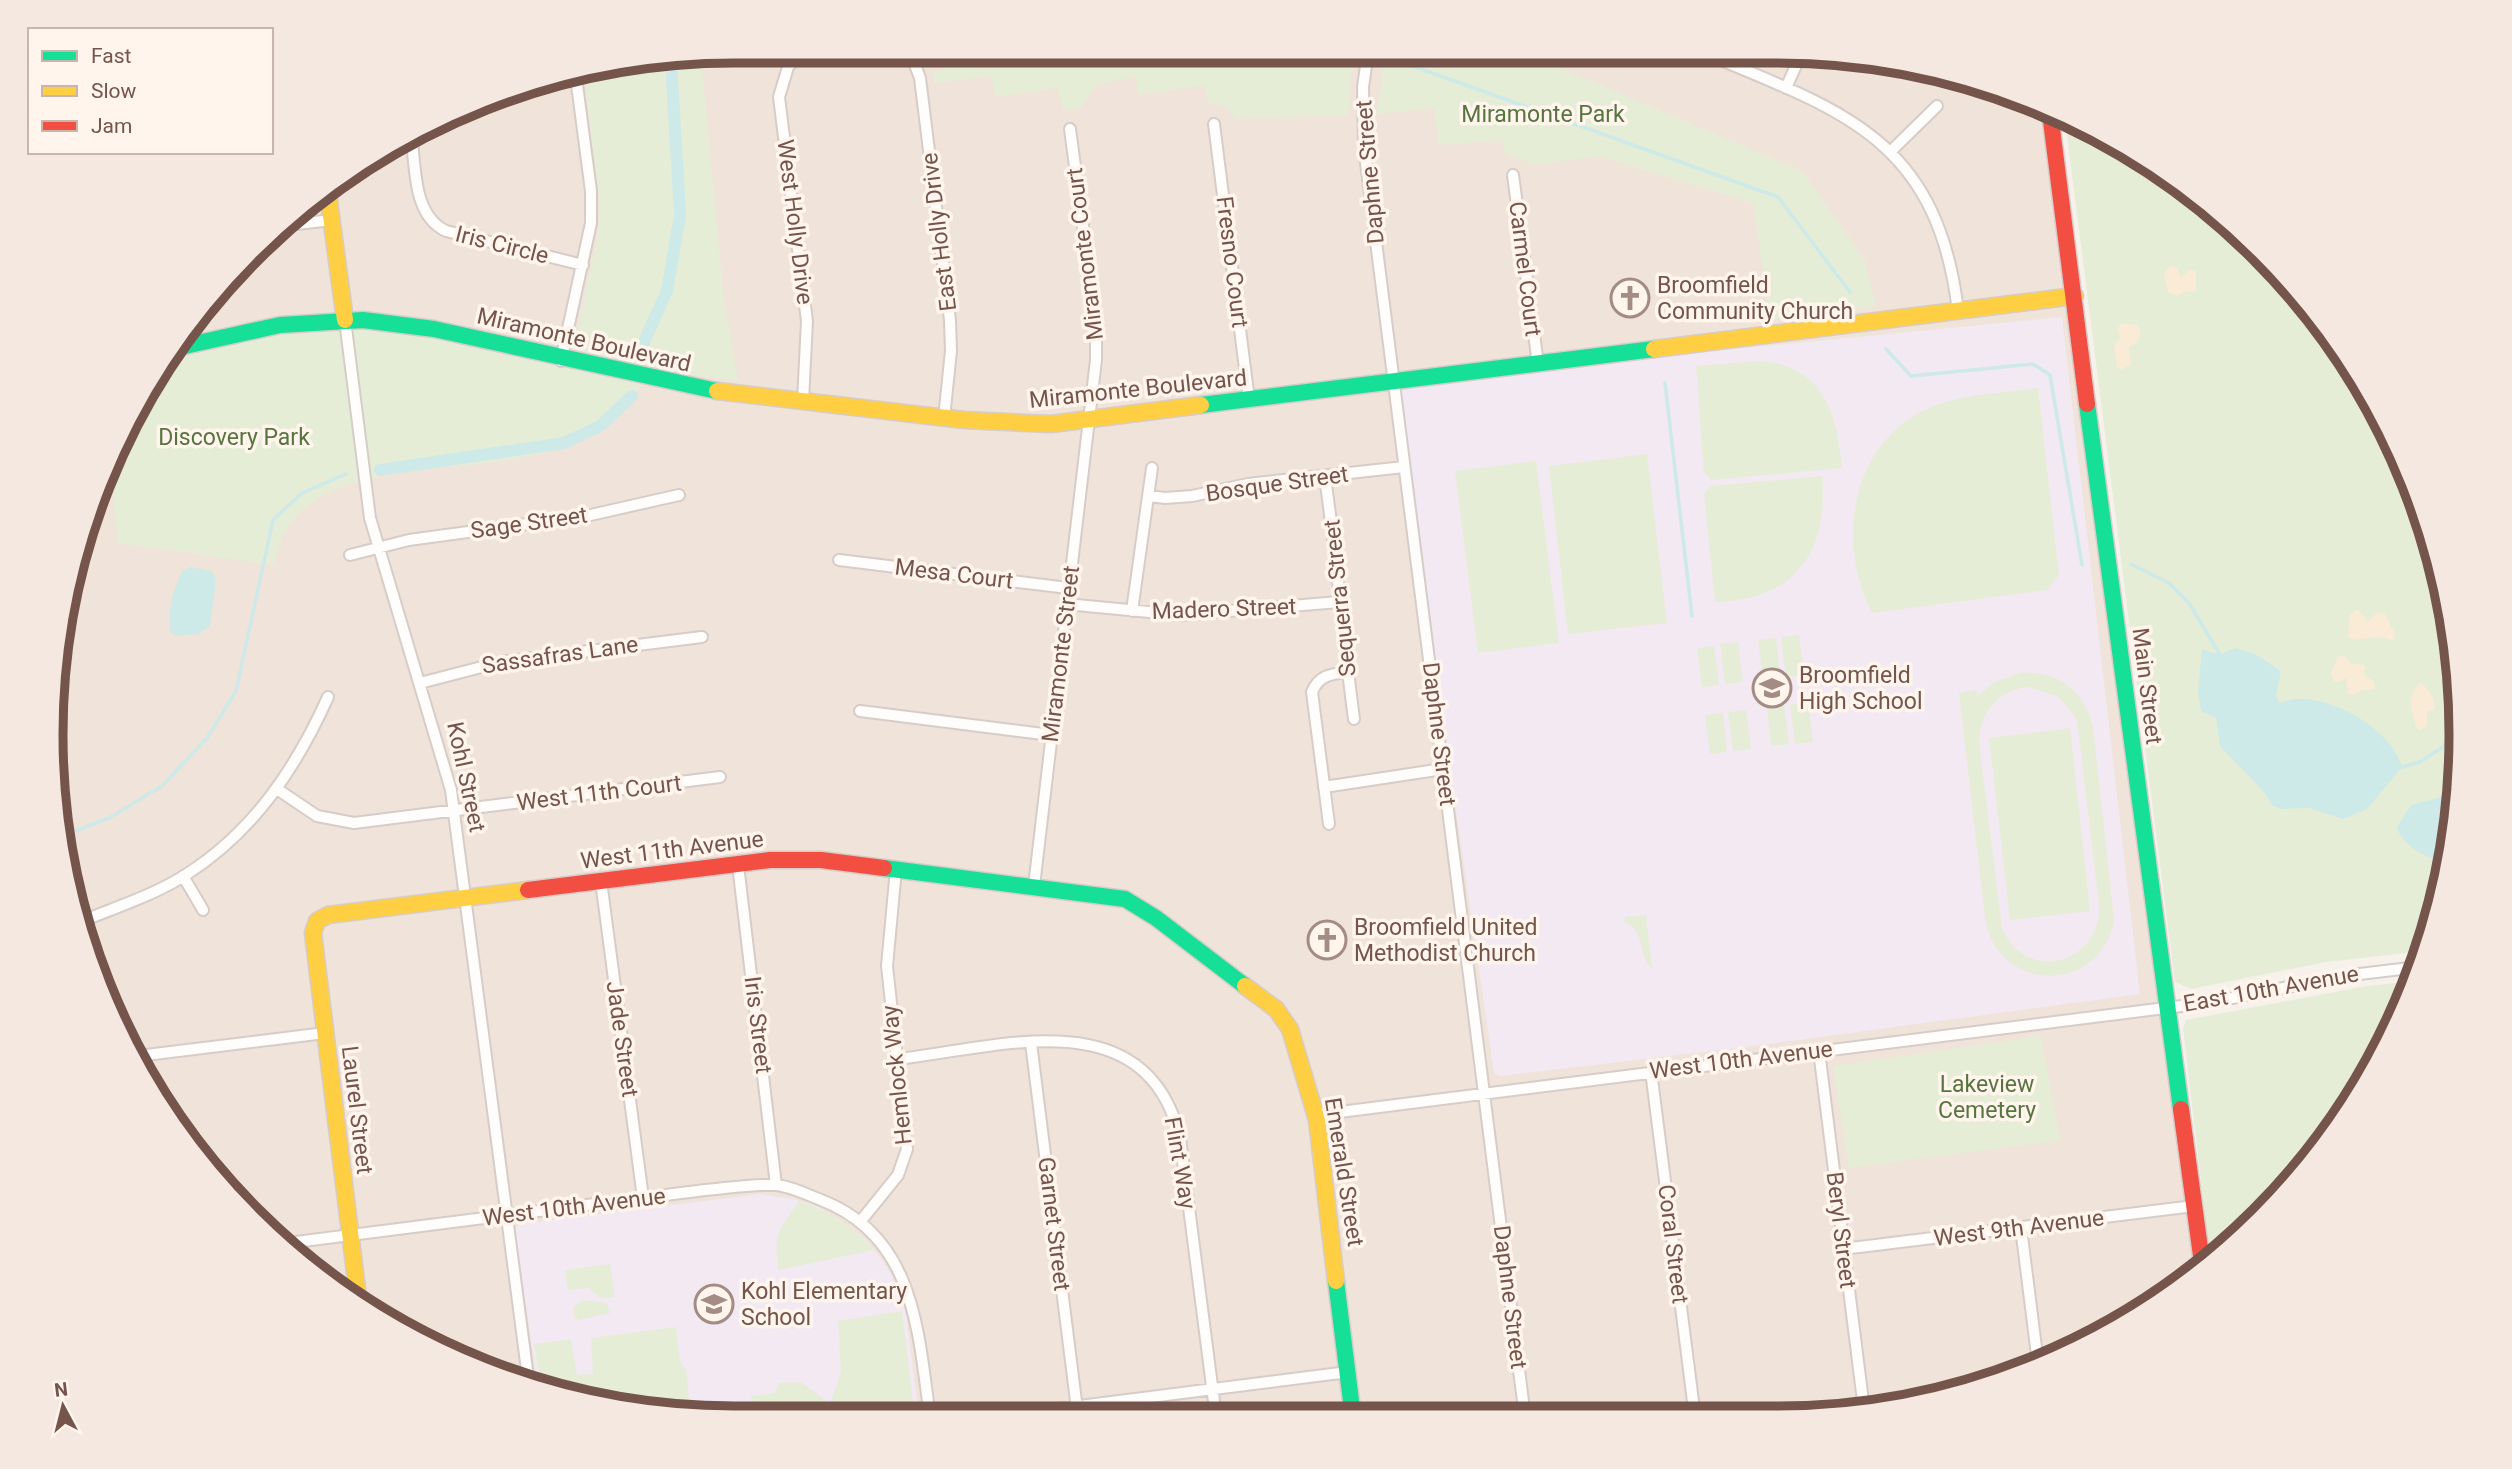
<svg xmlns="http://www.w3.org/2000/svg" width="2512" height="1469" font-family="Roboto,sans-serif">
  <rect width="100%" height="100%" fill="#f7f1ec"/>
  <!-- residential -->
  <path fill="#f0e3d9" d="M735 51 1823 52 1997 87 2050 113 2199 1266 2120 1326 1997 1382 1823 1417H689L514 1382 355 1303 283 1248 192 1151 103 996 64 868 52 779 57 646 74 557 121 432 166 354 251 251 319 192 432 121 515 87Z"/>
  <!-- education -->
  <path fill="#f2e9f3" d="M2062 317 2140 994 1754 1046 1500 1076 1494 1073 1394 382Z
    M760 1194 793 1199 819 1207 864 1238 881 1258 891 1274 906 1313 919 1417H689L538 1387 515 1232 519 1224Z"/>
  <!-- green -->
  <path fill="#e6edd7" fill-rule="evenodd" d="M989 51 1353 52 1348 115 1235 119 1226 106 1208 103 1205 85 1139 95 1136 77 1097 84 1080 109H1063L1058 88 996 97 992 76 935 83 932 73 989 54Z
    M1385 52H1522L1802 171 1865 260 1876 306 1771 320 1753 203 1599 156 1532 165 1520 157 1506 156 1502 140 1439 145 1434 108 1377 114Z
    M701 56 723 292 738 381 663 371 587 354 575 341 598 235 600 206 584 76Z
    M2065 120 2157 166 2261 251 2346 354 2397 450 2448 601 2461 734 2448 867 2423 951 2326 962 2191 989 2175 982Z
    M363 320 644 379C582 524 301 407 274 565L118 543 110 461 121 432 171 349Z
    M1757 361C1822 364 1837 411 1842 468L1712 480 1704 473 1696 366Z
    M2038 388 2059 575 2047 590 1872 613C1838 547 1848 454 1917 414 1952 394 1999 394 2038 388Z
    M1647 454 1667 623 1568 634 1549 466Z
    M1536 461 1559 643 1478 653 1455 471Z
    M1822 476C1829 552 1795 600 1715 602L1704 494 1711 486Z
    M1799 635 1804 675 1786 677 1781 637Z
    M1776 638 1780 677 1763 679 1758 640Z
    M1738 642 1743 682 1725 684 1720 644Z
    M1714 646 1719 685 1702 687 1697 648Z
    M2019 673C2057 669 2085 691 2093 727L2114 920C2101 995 1997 994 1985 918L1959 693 1976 690 1978 696 1994 682ZM2028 687 2058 696 2077 720 2099 904C2102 964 2026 985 2002 928L1979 742C1980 712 1998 690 2028 687Z
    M1808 702 1813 742 1795 744 1790 704Z
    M1784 705 1789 744 1771 746 1767 707Z
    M1746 710 1751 749 1733 751 1728 712Z
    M1723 713 1727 752 1710 754 1705 715Z
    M2070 728 2090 911 2010 920 1989 738Z
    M1646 915 1652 968C1637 956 1647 930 1624 922L1625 917Z
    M2414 981 2409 996 2346 1114 2261 1218 2210 1257 2183 1028 2186 1020 2367 986Z
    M2041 1036 2060 1140 1849 1168 1833 1066Z
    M799 1201C828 1210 853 1226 874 1250L778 1270C774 1231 778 1232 799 1201Z
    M610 1264 615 1298H600L588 1288 568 1290 565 1270Z
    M582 1300 607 1303 610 1313 579 1320 574 1317 573 1307Z
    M902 1311 915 1417H754L751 1396 775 1393 778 1383 801 1382 830 1404 841 1371 838 1321Z
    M676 1327 680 1361 686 1370 691 1417 542 1387 534 1344 571 1339 577 1375 593 1374 591 1338Z"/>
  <!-- sand -->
  <path fill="#f9ebd5" d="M2170 266 2178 269 2181 278 2189 270 2196 271V292L2184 291 2177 296 2168 292 2164 273Z
    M2121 324 2138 325 2141 331 2138 341 2129 347 2131 364 2121 370 2117 367 2114 345 2121 338 2117 329Z
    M2357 609 2368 621 2377 613 2385 614 2395 634 2393 640 2378 637 2354 640 2348 636 2350 615Z
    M2344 655 2352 664 2365 665 2364 675 2374 682 2375 690H2362L2352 695 2348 693 2346 678 2339 682 2333 681 2331 672 2338 657Z
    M2420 683C2429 688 2436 699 2434 710L2427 711V726L2421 730 2416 727C2412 708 2405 699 2420 683Z"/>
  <!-- water -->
  <path fill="#cde9e8" d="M191 567 211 571 216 578 210 626 199 634 175 636 171 633C167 613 173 587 183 570Z
    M2235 648 2255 654 2281 671 2276 696 2280 703C2318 686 2392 727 2402 767L2367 809 2343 819 2309 808 2280 809 2272 805 2264 792 2220 746 2216 718 2201 711 2198 691 2202 649 2220 655Z
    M2457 774 2449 863C2431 861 2401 846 2397 827L2411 805 2441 797Z"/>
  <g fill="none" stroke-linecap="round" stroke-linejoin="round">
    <!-- stream -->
    <path stroke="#cde9e8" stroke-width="3.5" d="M1345 52 1351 55
      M1393 59 1778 197 1850 292
      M1886 349 1911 376 2033 364 2050 375 2082 565
      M1665 383 1692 616
      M2131 564 2169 583 2189 603 2220 655
      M2402 767 2420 762 2461 735
      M60 837 109 818 162 786 207 738 236 691 273 520 302 493 346 474"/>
    <!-- canal -->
    <path stroke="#cde9e8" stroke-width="12" d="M637 357 667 291 680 215 671 61
      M380 470 564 443 600 426 632 396"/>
    <defs>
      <path id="street" d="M802 51 788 67 779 97 807 321 803 401
        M903 51 915 65 920 78 950 320 951 351 944 418
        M1368 52 1363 87 1364 147 1525 1417
        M1701 52C1843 111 1937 138 1958 311
        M1786 88 1802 52
        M1214 124 1249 400
        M411 134C416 166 412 215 446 231L583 265
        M1890 152 1937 106
        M1513 175 1538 364
        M279 226 332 220
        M345 320 370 518 451 790 529 1385
        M561 361 591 223V191L576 77
        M1325 478C1337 558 1343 638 1354 719
        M1149 496 1165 498 1192 496 1248 484 1404 467
        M350 555 409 540 586 516 679 495
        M839 560 1068 588
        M1066 604 1181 615 1339 602
        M1132 611 1152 468
        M420 683 501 662 702 637
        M860 711 1051 735
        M1324 787 1443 769
        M277 789 317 816 354 823 720 777
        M1329 824 1312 692C1319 675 1331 674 1348 672
        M738 865 776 1185
        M183 876 203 910
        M601 881 643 1198
        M1034 886 1096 360V324L1070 129
        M80 922C116 907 155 895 187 874 254 831 296 768 328 697
        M1031 1043 1078 1417
        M1819 1051 1864 1409
        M138 1056 325 1033
        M899 1059C1000 1047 1147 999 1180 1138L1216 1417
        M1651 1071 1695 1417
        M1316 1115 2213 1002 2343 976 2418 967
        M860 1222 898 1175 907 1149 887 966 896 869
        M2021 1228 2038 1363
        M280 1244 705 1190C728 1188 752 1184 775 1185 790 1186 806 1194 821 1200 915 1236 918 1331 930 1417
        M1843 1249 2194 1206
        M993 1417 1348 1372"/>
      <path id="fast" d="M171 349 280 325 363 320 434 329 717 391
        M2087 404 2181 1109
        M1201 405 1654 349
        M884 868 1125 899 1156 918 1245 986
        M1336 1281 1353 1417"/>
      <path id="slow" d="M327 186 345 320
        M1654 349 2075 296
        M717 391 964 420 1051 424 1201 405
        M1245 986 1276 1009 1290 1029 1317 1120 1336 1281
        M359 1305 313 933 317 921 328 915 528 890"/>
      <path id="jam" d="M2050 113 2087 404
        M528 890 770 860H821L884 868
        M2181 1109 2202 1263"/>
    </defs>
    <!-- street casing -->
    <use href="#street" stroke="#d6ccc8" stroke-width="14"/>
    <!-- fast casing -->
    <use href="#fast" stroke="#d7ccc8" stroke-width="19"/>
    <!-- slow casing -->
    <use href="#slow" stroke="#d7ccc8" stroke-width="19"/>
    <!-- jam casing -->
    <use href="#jam" stroke="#d7ccc8" stroke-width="19"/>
    <!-- street -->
    <use href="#street" stroke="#fefdfc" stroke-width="10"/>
    <!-- fast -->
    <use href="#fast" stroke="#16e098" stroke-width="16"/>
    <!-- slow -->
    <use href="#slow" stroke="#ffcf43" stroke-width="16"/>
    <!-- jam -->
    <use href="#jam" stroke="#f24e42" stroke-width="16"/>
  </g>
  <!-- icons -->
  <defs>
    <symbol id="church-ring" viewBox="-11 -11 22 22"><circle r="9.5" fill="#fff5ed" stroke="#a28c83" stroke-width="1.5"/><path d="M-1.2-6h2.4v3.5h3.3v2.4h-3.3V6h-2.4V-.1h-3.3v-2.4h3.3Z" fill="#a28c83"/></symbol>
    <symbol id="school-ring" viewBox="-11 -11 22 22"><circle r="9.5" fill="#fff5ed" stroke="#a28c83" stroke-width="1.5"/><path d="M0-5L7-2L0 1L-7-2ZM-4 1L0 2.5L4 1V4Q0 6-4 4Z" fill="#a28c83"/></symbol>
  </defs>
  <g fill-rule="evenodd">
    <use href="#church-ring" x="1608" y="276" width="44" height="44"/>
    <use href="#school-ring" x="1750" y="666" width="44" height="44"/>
    <use href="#church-ring" x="1305" y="918" width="44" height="44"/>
    <use href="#school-ring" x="692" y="1282" width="44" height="44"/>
  </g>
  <g text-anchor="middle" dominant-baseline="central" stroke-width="7" stroke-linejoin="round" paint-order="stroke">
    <!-- park labels -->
    <g font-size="23" fill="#587541" stroke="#fff5ed">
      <text x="1543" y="114">Miramonte Park</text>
      <text x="234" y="437">Discovery Park</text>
      <text x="1987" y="1084">Lakeview<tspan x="1987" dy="26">Cemetery</tspan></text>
    </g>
    <!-- street labels -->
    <g font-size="23" fill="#75554b" stroke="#fff5ed">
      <text transform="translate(1370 172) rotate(-95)">Daphne Street</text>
      <text transform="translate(795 222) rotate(83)">West Holly Drive</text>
      <text transform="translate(939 232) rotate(-97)">East Holly Drive</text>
      <text transform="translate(502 245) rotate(14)">Iris Circle</text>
      <text transform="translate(1085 254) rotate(-97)">Miramonte Court</text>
      <text transform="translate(1232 262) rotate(83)">Fresno Court</text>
      <text transform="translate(1525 269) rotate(83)">Carmel Court</text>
      <text transform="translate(584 340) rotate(13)">Miramonte Boulevard</text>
      <text transform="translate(1138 389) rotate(-6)">Miramonte Boulevard</text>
      <text transform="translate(1277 484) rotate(-8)">Bosque Street</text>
      <text transform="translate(529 523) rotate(-8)">Sage Street</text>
      <text transform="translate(954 574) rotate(7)">Mesa Court</text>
      <text transform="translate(1340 598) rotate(-96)">Sequerra Street</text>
      <text transform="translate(1224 609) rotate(-2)">Madero Street</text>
      <text transform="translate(1061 654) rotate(-83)">Miramonte Street</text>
      <text transform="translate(560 655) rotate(-8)">Sassafras Lane</text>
      <text transform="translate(2147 686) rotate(83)">Main Street</text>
      <text transform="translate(1439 734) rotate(83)">Daphne Street</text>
      <text transform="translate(466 777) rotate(78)">Kohl Street</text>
      <text transform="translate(599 793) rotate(-7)">West 11th Court</text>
      <text transform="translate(672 850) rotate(-7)">West 11th Avenue</text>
      <text transform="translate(2271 989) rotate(-10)">East 10th Avenue</text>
      <text transform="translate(758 1025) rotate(83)">Iris Street</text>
      <text transform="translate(622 1039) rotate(82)">Jade Street</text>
      <text transform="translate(1741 1060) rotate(-7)">West 10th Avenue</text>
      <text transform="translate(897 1075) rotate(-96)">Hemlock Way</text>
      <text transform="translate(357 1110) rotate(83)">Laurel Street</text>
      <text transform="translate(1180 1163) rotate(80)">Flint Way</text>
      <text transform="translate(1344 1172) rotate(81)">Emerald Street</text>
      <text transform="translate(574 1207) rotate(-7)">West 10th Avenue</text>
      <text transform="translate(1054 1224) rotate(83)">Garnet Street</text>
      <text transform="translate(2019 1228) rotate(-7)">West 9th Avenue</text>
      <text transform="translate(1841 1230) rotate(83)">Beryl Street</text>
      <text transform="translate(1673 1244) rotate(83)">Coral Street</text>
      <text transform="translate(1510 1297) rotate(83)">Daphne Street</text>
    </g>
    <!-- poi labels -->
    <g font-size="23" fill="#75554b" stroke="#fff5ed" text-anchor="start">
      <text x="1657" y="285">Broomfield<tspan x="1657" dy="26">Community Church</tspan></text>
      <text x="1799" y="675">Broomfield<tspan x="1799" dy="26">High School</tspan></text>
      <text x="1354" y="927">Broomfield United<tspan x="1354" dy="26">Methodist Church</tspan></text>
      <text x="741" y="1291">Kohl Elementary<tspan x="741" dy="26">School</tspan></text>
    </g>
  </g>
  <!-- crop -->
  <path d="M0 0H2512V1469H0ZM734 63H1778A671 671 0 0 1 2449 734V735A671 671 0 0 1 1778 1406H734A671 671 0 0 1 63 735V734A671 671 0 0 1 734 63Z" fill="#f4e8e0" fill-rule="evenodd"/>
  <path fill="none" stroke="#75554b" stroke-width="9" d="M734 63H1778A671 671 0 0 1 2449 734V735A671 671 0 0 1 1778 1406H734A671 671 0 0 1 63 735V734A671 671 0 0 1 734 63Z"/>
  <!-- legend -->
  <rect x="28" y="28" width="245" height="126" fill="#fff5ed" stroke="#c8b5ac" stroke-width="2"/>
  <rect x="42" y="51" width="35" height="10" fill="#16e098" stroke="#c8b5ac" stroke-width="2"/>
  <text x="91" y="63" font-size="21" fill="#75554b">Fast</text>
  <rect x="42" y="86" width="35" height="10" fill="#ffcf43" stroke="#c8b5ac" stroke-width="2"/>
  <text x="91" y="98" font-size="21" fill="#75554b">Slow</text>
  <rect x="42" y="121" width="35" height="10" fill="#f24e42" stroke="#c8b5ac" stroke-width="2"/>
  <text x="91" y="133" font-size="21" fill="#75554b">Jam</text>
  <!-- north arrow -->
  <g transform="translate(63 1406) rotate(353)" stroke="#fff5ed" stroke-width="5" paint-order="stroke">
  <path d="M0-5L12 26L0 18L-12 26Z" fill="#75554b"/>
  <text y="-10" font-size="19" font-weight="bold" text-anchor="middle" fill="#75554b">N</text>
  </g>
</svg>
